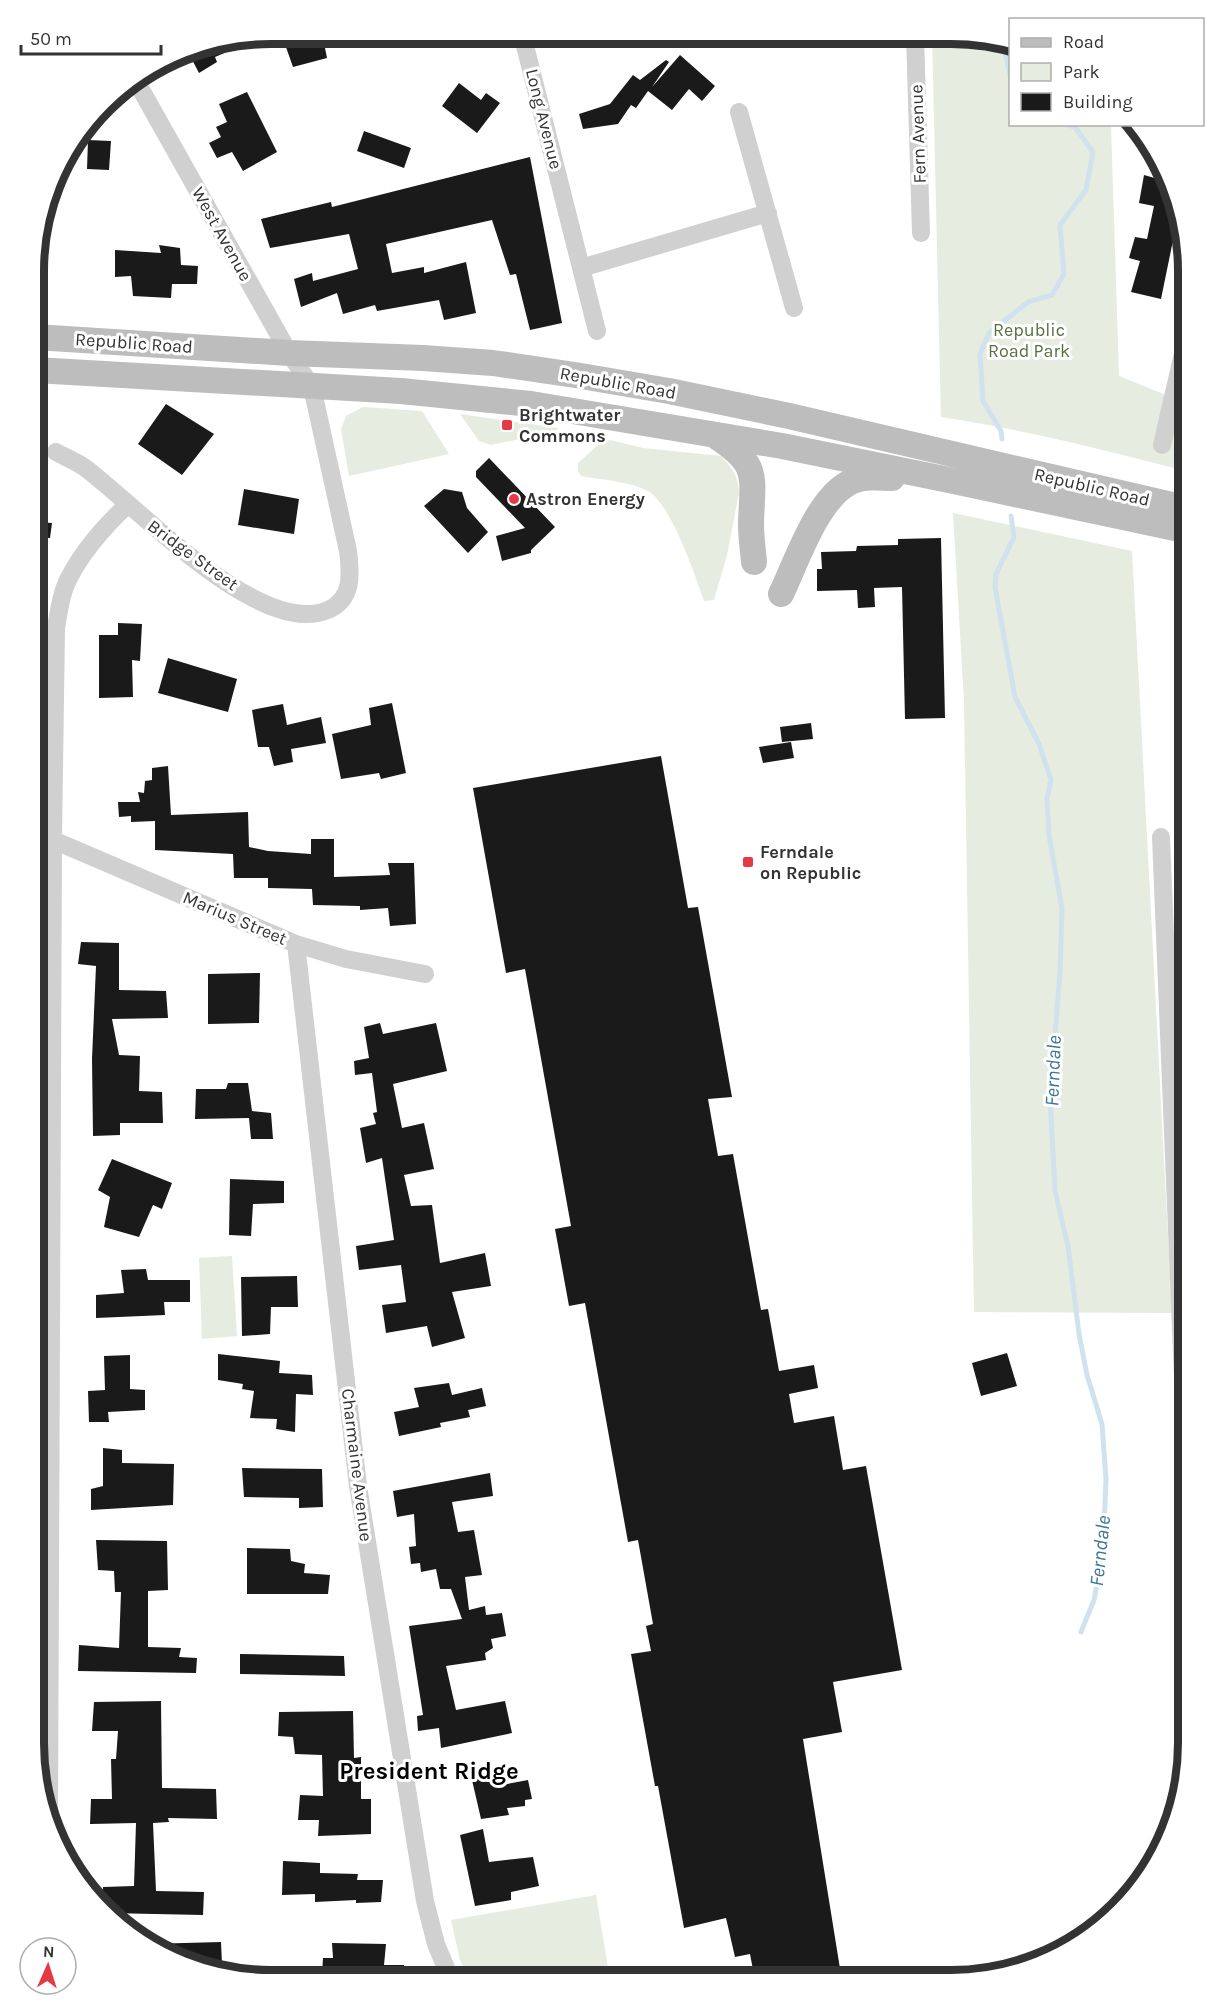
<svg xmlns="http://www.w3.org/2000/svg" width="1222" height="2014" font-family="Karla,sans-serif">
  <rect width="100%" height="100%" fill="#fff"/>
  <!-- green -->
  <path fill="#e6ecdf" d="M932 35H983L1010 43V124L1111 125 1119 376 1176 399 1189 402V472C1107 450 1025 430 941 417Z
    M363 407 422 411 449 454 349 476 341 429 346 416Z
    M460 414 558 428 549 438 529 437 491 445 479 441Z
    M610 440 643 448 721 456C732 468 739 477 739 493L727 555 714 600 704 601C695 575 671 504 648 491 629 481 602 480 581 476L578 471V463L598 445Z
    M953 513 1132 551 1172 1313 974 1312 964 702Z
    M232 1256 237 1336 202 1339 199 1258Z
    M596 1895 610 1980H469L460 1960 451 1920Z"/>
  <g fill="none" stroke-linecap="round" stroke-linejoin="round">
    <!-- stream -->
    <path stroke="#cfe2ee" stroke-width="5" d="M1003 41 1010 75
      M1002 439 1001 431 983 401 980 354 989 333 1028 302 1052 295 1064 274 1060 225 1086 190 1093 152 1075 127 1064 124
      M1011 516 1014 537 996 574 995 587 1015 697 1039 744 1051 780 1047 799 1049 835 1062 909 1060 973 1050 1096 1055 1191 1068 1246 1079 1334 1087 1375 1102 1424 1106 1479 1103 1553 1094 1600 1081 1632"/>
  </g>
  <!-- building -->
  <path fill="#1a1a1a" d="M281 33H322L327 58 293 67Z
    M239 39 241 46 215 57 217 62 199 73 187 50Z
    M680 55 715 86 702 101 689 89 672 110 648 91 636 108 631 105 618 124 583 129 579 114 610 104 633 75 640 80 666 60 669 62 652 87Z
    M459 83 481 100 486 93 500 103 477 133 442 106Z
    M247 92 277 152 243 171 232 152 217 158 209 143 221 137 216 127 227 122 219 104Z
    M364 131 411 148 404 168 357 151Z
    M88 140 111 141 109 170 87 169Z
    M530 157 562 323 530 330 516 274 510 275 492 220 386 244 392 273 424 267V273L466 262 476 313 444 320 439 300 377 311 375 305 343 314 337 293 301 307 294 279 312 273 313 281 358 269 349 234 270 248 261 219 331 202 332 207Z
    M1144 175 1172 183 1178 216 1161 299 1131 292 1140 261 1129 258 1135 237 1147 239 1154 206 1139 203Z
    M159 245 180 248 181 265 198 266 197 284H172L171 298 133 296 131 276 115 277V250L161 253Z
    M166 404 214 434 182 475 138 444Z
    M489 458 555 527 531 550V553L502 561 496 536 525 528 476 477V471Z
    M244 489 299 499 294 534 238 525Z
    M444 489 462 492 467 508 488 532 468 553 424 506Z
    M35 522 52 523 50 538 35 537Z
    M941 538 945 718 905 719 902 587 874 588 875 607 858 608 857 590 817 591V569H822L821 552 856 551 857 546 898 545V539Z
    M118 623 142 624 140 661 132 660 133 697 99 698V635H118Z
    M168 658 237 679 228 712 158 693Z
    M392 703 406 773 381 779 379 773 341 779 332 734 371 725 369 708Z
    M283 704 287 725 321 717 326 743 291 749 293 762 274 766 269 747H258L252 710Z
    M811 723 813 739 782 742 780 727Z
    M791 742 794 758 763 763 759 747Z
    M661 756 688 908 698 907 732 1097 708 1099 718 1156 733 1154 761 1310 768 1309 779 1371 814 1365 818 1388 789 1394 794 1423 834 1416 843 1470 866 1466 902 1670 833 1682 842 1732 803 1739 842 1981 755 1980 750 1954 735 1957 726 1918 684 1928 658 1786H655L631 1654 651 1651 646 1626 653 1624 638 1540 628 1542 585 1303 569 1306 555 1229 571 1226 525 969 506 973 473 788Z
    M168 766 171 815 248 812 249 847 268 851 311 854V839H334V877L390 875 388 863H414L416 924 390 926 388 908 360 910V906L313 905 312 889 268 888V878H234L233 854 155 850V821L131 822V816L119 817 118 802H140L138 792 144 793 145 781 152 780V768Z
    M81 942 119 943V990L166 991 168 1018 112 1019 119 1055 140 1056 139 1091 162 1092 163 1123H120V1135L93 1136 92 1059 96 966 78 964Z
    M260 973 259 1023 208 1024V974Z
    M380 1023 383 1034 436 1023 447 1071 393 1084 402 1128 424 1123 434 1169 404 1175 411 1206 432 1205 440 1263 485 1253 491 1286 452 1292 465 1338 432 1347 427 1326 386 1333 382 1305 406 1302 401 1265 359 1270 356 1246 394 1240 382 1158 366 1163 360 1128 376 1124 373 1113 377 1112 372 1073 355 1075 354 1061 369 1058 364 1027Z
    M228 1083H248L252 1111 271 1113 273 1139H251L249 1118 195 1119 196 1089H226Z
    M112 1159 172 1183 162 1209 153 1205 139 1237 104 1227 110 1197 98 1190Z
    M230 1179 284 1181V1203L253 1204 251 1236 229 1235Z
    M146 1269 148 1280H190V1302H164L165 1315 96 1318V1295L124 1293 121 1270Z
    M297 1276 298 1307H271L270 1334 242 1336 241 1277Z
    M1007 1353 1017 1386 981 1396 972 1363Z
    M218 1354 280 1361 279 1373 312 1375 313 1395 296 1394 295 1432 276 1429 277 1419 250 1418 254 1391 242 1389 243 1384 218 1380Z
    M130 1355V1389L145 1390V1410L108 1412 109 1422H89L88 1391 105 1390 104 1356Z
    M449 1383 452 1395 482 1388 486 1406 468 1410 470 1417 440 1423 441 1427 399 1436 394 1412 419 1407 414 1388Z
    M103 1448 122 1450V1463L174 1464 173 1505 91 1510V1489L103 1486Z
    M242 1468 322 1469 323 1507 299 1508V1498L244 1497Z
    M490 1473 493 1496 452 1502 458 1532 474 1530 482 1575 465 1577 469 1610 485 1606 486 1615 502 1613 506 1636 491 1639 493 1648 485 1653 486 1660 446 1666 456 1710 505 1701 512 1733 441 1748 439 1728 418 1731 417 1716 423 1715 409 1626 462 1619 451 1589H440L436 1569 421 1572 420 1563 411 1564 409 1547 416 1546 414 1514 397 1517 393 1491Z
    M96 1540 167 1541 168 1590 148 1591V1647L181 1648 179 1657 197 1658 196 1673 78 1671 79 1645 119 1648 121 1592H115L114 1571 98 1570Z
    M247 1548 290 1549 291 1561 305 1564 304 1573 330 1575 328 1594H247Z
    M240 1654 344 1656 345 1676 240 1674Z
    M161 1701 162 1788 216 1789 217 1819 168 1818 169 1822 153 1823 156 1891 204 1892 203 1915 107 1913 103 1909V1887L134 1886 136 1823 90 1824 91 1799H112L111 1759H116L118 1731H92L94 1702Z
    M353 1711 354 1758 361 1757V1799H371V1834L318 1836 319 1820H298L300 1795 323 1796 322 1755 295 1754 293 1737 278 1736 279 1712Z
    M500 1774 502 1785 528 1780 532 1799 525 1800V1806L507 1808 509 1815 481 1819 472 1780Z
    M483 1829 489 1862 533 1857 539 1886 511 1892V1900L475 1906 460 1835Z
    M283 1861 320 1863V1873L358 1874 357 1880H383L381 1902 356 1903V1900L315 1902V1894L282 1895Z
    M221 1942 222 1964 210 1966V1971L179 1963 147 1944Z
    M332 1943 386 1944 384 1965H404L406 1979H335V1975L322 1974 323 1958H333Z"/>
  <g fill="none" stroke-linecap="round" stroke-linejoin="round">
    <!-- street -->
    <path stroke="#d0d0d0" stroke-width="18" d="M522 34 597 331
      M915 35 921 233
      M739 112 794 308
      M581 268 768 213
      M1162 445 1189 327
      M56 452C65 457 75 461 84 467 135 504 259 639 328 610 353 599 351 575 348 551L312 387 289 353 135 79
      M1161 837 1189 1526
      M53 840 296 944 346 959 425 974
      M296 944 358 1486 425 1901 436 1944 451 1980
      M49 1825 53 840 56 628C59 611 61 593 69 578 83 550 105 526 127 505"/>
    <!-- secondary -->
    <path stroke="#bdbdbd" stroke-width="26" d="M35 337 289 353 423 358 493 363 575 375 669 391 789 416 1189 509
      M35 370 401 391 531 404 782 446 949 480 1189 531
      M717 437C761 466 752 477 751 524 751 537 753 550 754 562
      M781 594C796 563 816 502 847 484 860 476 876 477 892 478"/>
  </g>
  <!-- markers -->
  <g fill="#e63946" stroke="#fff" stroke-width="2">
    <rect x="501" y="419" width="12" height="12" rx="3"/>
    <circle cx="514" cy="499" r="6"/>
    <rect x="742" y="856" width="12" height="12" rx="3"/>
  </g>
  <g text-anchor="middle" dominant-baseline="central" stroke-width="6" stroke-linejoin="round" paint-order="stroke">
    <!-- street labels -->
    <g font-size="18" fill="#333" stroke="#fff">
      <text transform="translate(544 119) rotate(76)">Long Avenue</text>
      <text transform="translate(918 134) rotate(-92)">Fern Avenue</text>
      <text transform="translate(222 234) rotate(61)">West Avenue</text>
      <text transform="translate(134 343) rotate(4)">Republic Road</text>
      <text transform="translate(618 383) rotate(10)">Republic Road</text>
      <text transform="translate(1092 487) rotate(13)">Republic Road</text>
      <text transform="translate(193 555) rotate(36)">Bridge Street</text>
      <text transform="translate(235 918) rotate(23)">Marius Street</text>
      <text transform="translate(357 1465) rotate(83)">Charmaine Avenue</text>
    </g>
    <!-- park labels -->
    <g font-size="18" fill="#56703f" stroke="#fff">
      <text x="1029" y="330">Republic<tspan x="1029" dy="21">Road Park</tspan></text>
    </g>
    <!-- poi labels -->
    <g font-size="18" font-weight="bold" fill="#333" stroke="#fff" text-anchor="start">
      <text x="519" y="415">Brightwater<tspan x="519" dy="21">Commons</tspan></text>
      <text x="526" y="499">Astron Energy</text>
      <text x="760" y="852">Ferndale<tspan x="760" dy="21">on Republic</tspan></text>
    </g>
    <!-- water labels -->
    <g font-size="20" font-style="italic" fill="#3f7597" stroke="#fff">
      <text transform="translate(1053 1071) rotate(-88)">Ferndale</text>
      <text transform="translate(1100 1551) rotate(-84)">Ferndale</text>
    </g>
    <!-- district labels -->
    <g font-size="24" font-weight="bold" fill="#000" stroke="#fff">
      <text x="429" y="1771">President Ridge</text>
    </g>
  </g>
  <!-- crop -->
  <path d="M0 0H1222V2014H0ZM271 44H951A227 227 0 0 1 1178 271V1743A227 227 0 0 1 951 1970H271A227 227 0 0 1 44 1743V271A227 227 0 0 1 271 44Z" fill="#fff" fill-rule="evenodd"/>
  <path fill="none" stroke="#333" stroke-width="8" d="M271 44H951A227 227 0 0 1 1178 271V1743A227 227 0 0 1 951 1970H271A227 227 0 0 1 44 1743V271A227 227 0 0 1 271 44Z"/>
  <!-- legend -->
  <rect x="1009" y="18" width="195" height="108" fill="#ffffff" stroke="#adadad" stroke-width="1.5"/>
  <rect x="1021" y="38" width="30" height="9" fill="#bdbdbd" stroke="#adadad" stroke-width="1.5"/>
  <text x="1063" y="48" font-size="18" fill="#333333">Road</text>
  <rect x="1021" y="63" width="30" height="18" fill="#e6ecdf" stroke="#adadad" stroke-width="1.5"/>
  <text x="1063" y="78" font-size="18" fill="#333333">Park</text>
  <rect x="1021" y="93" width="30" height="18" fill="#1a1a1a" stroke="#adadad" stroke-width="1.5"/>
  <text x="1063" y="108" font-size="18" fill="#333333">Building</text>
  <!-- north arrow -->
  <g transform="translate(48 1966) rotate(3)"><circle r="28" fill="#ffffff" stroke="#adadad" stroke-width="1.5"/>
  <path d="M0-4.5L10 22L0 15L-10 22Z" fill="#e63946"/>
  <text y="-9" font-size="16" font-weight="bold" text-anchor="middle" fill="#333333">N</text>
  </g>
  <!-- scale -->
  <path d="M21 45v9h140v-9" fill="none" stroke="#333333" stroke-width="3"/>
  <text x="30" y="45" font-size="18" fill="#333333" stroke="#ffffff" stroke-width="4.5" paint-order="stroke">50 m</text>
</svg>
